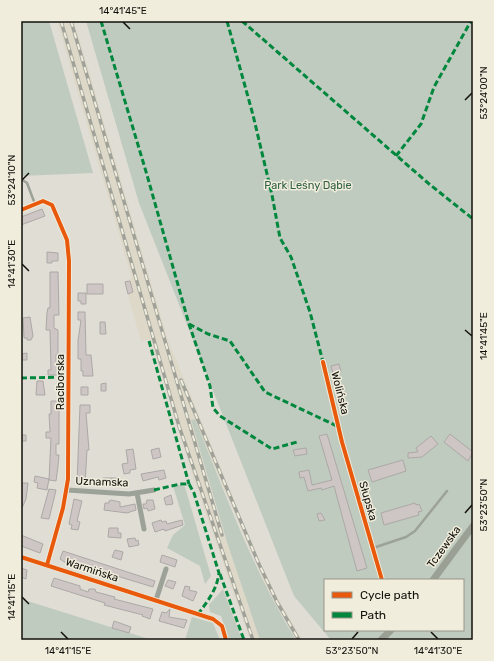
<svg xmlns="http://www.w3.org/2000/svg" width="494" height="661" font-family="Rubik,sans-serif">
  <rect width="100%" height="100%" fill="#e0ddd5"/>
  <!-- built -->
  <path fill="#ddd8c7" d="M57 21H74L168 340 260 563 276 595 302 640H296L264 581 194 419 191 420 215 504 260 640H250L193 477 151 339 141 341 124 281 132 279Z"/>
  <!-- green -->
  <path fill="#bfcbbe" fill-rule="evenodd" d="M21 21H49L93 173 21 176Z
    M86 21H473V640H331L294 596 139 203ZM325 580H463V630H325Z
    M195 419C225 493 253 571 296 640H260L227 542 191 420Z
    M180 485 185 487 211 576 205 584 200 566 167 548 173 535 185 525 173 486Z
    M223 589 242 640H229L221 616 210 612 209 605Z
    M21 599 152 640H21Z
    M192 617 213 623 220 640H185Z"/>
  <!-- building -->
  <path fill="#cdc6c5" stroke="#aca8a6" d="M42 209 45 216 21 225V217Z
    M47 252 58 253V261H52V263H47Z
    M50 272H58L59 315H54V328L58 330V355H56V364H59L57 375H48V370H51L50 330H46L47 313 48 308H50Z
    M130 281 133 292 128 294 125 282Z
    M87 284H103V294H87Z
    M78 293H86V304H81V301H78Z
    M78 312H85L86 355H91L93 376H83V371H81V359H78V341L81 320H78Z
    M30 317 33 336 31 340H27V338H24L23 318Z
    M100 322H105L106 334H100Z
    M27 353V360H21V354Z
    M339 364 341 372 333 374 331 366Z
    M37 381H43L45 395H36Z
    M106 383V391H101V384Z
    M81 387H88V395H81Z
    M51 401H59V444H56V455H59L58 466 56 481 49 480 51 438H46V432H50L49 414H51Z
    M80 405H90V413H86L89 450H87L85 484H81L79 486 77 484Z
    M327 434 367 568 357 571 334 486 322 490 321 488 308 491 304 477 300 478 299 472 309 470 312 485 332 480 319 436Z
    M450 434 473 452 468 461 444 442Z
    M21 435H26V441H21Z
    M431 436 438 444 422 457 408 458V453L418 452 416 448Z
    M159 448 161 457 153 459 151 450Z
    M306 448 307 454 295 456 293 450Z
    M133 449 136 469 130 470V473L124 474 122 464 128 463 126 450Z
    M403 460 406 471 372 482 368 470Z
    M164 470 166 478 159 480 158 477 143 481 141 474Z
    M35 476 49 479 47 490 37 488 38 483 34 482Z
    M103 478H119V486H103Z
    M21 483H28L26 499 22 508Z
    M49 489 56 490 49 519 41 518Z
    M171 495 173 504 166 505 164 498Z
    M74 499 82 501 77 521 80 522 78 530 71 529 72 525 69 524Z
    M111 500 120 502V507L135 504 136 510 127 513 104 510 105 503H109V501Z
    M147 500H153L155 509 148 511 147 508 144 509 143 504H146Z
    M415 503 416 505 419 504 422 511 418 512 419 515 384 525 381 513Z
    M321 513 325 520 319 521 317 514Z
    M161 520 162 522 166 521 167 524 182 520 183 525 165 531 164 529 155 532 152 523Z
    M109 528H118V533H121V538L108 537Z
    M21 535 43 544 40 553 21 546Z
    M135 538 136 541 138 540 139 545 129 547 127 539Z
    M115 550 123 552 121 560 112 557Z
    M63 551 155 581 153 587 84 566 81 568 79 565 66 563 60 559Z
    M162 555 177 560 175 567 160 562Z
    M21 568 27 570 26 579 21 577Z
    M54 578 80 586V589L88 592 89 589H95L96 592 115 597 114 599 153 609 151 615 150 619 142 616 143 615 104 605 105 603 51 586Z
    M168 580 176 582 173 589 165 586Z
    M185 586 190 587 189 590 197 592 193 601 182 596Z
    M170 609 169 617 187 620 184 628 159 621 162 612 166 613Z
    M114 621 131 627 129 633 112 628Z"/>
  <g fill="none" stroke-linecap="round" stroke-linejoin="round">
    <!-- lane -->
    <path stroke="#9ca297" stroke-width="2.5" d="M21 179 27 183 35 204
      M373 548 406 537 415 531 447 491"/>
    <!-- street -->
    <path stroke="#9ca297" stroke-width="5" d="M21 210 43 201 52 205 67 240 69 261 68 479 63 508 47 565
      M323 362 342 442 382 580
      M67 490 129 494 154 490
      M137 493 144 529
      M21 557 213 619 222 626 226 640
      M156 600 166 569"/>
    <!-- secondary -->
    <path stroke="#9ba094" stroke-width="7" d="M433 580 473 526
      M381 640 391 630"/>
    <defs>
      <path id="rail" d="M61 21 179 426 253 640
        M71 21 222 535
        M181 380 258 562 277 602 299 640"/>
    </defs>
    <!-- rail casing -->
    <use href="#rail" stroke="#a0a29a" stroke-width="3.5"/>
    <!-- rail -->
    <use href="#rail" stroke="#f1eddd" stroke-width="2" stroke-dasharray="6" stroke-linecap="butt"/>
    <!-- quiet -->
    <path stroke="#00873e" stroke-width="3" stroke-dasharray="6 3" stroke-linecap="butt" d="M101 21 147 175 189 324 210 386 213 408 220 416 272 449 297 442
      M227 21 253 115 272 195 280 238 291 257 310 312 323 362
      M242 21 428 183 473 219
      M396 156 421 124 434 87 471 21
      M189 324 208 334 230 341 265 392 339 427
      M149 341 189 484
      M21 378 69 377
      M154 490 180 484H189L194 493 219 573C217 589 208 601 198 614
      M220 574 244 640"/>
    <defs>
      <path id="cycleway" d="M21 210 43 201 52 205 67 240 69 261 68 479 63 508 47 565
        M323 362 342 442 382 580
        M21 557 213 619 222 626 226 640"/>
    </defs>
    <!-- cycleway casing -->
    <use href="#cycleway" stroke="#f1eddd" stroke-width="6"/>
    <!-- cycleway -->
    <use href="#cycleway" stroke="#e8590c" stroke-width="4"/>
  </g>
  <!-- ticks -->
  <path fill="none" stroke="#12110b" stroke-width="1.5" d="M123 22 130 29M465 100 472 93M22 180 29 173M22 264 29 271M465 330 472 336M465 513 472 505M22 597 29 604M61 632 68 639M431 632 438 639M352 639 358 632"/>
  <g text-anchor="middle" dominant-baseline="central" stroke-width="3" stroke-linejoin="round" paint-order="stroke">
    <!-- park labels -->
    <g font-size="11" fill="#306044" stroke="#f1eddd">
      <text x="308" y="185">Park Leśny Dąbie</text>
    </g>
    <!-- street labels -->
    <g font-size="11" fill="#12110b" stroke="#f1eddd">
      <text transform="translate(60 382) rotate(-90)">Raciborska</text>
      <text transform="translate(340 393) rotate(76)">Wolińska</text>
      <text transform="translate(102 482) rotate(2)">Uznamska</text>
      <text transform="translate(368 501) rotate(74)">Słupska</text>
      <text transform="translate(444 547) rotate(-54)">Tczewska</text>
      <text transform="translate(92 570) rotate(18)">Warmińska</text>
    </g>
  </g>
  <!-- border -->
  <rect width="494" height="661" fill="none" stroke="#f1eddd" stroke-width="44"/>
  <!-- legend -->
  <rect x="324" y="579" width="140" height="52" fill="#f1eddd" stroke="#989589"/>
  <rect x="332" y="592" width="20" height="6" fill="#e8590c" stroke="#989589"/>
  <text x="360" y="599" font-size="12" fill="#12110b">Cycle path</text>
  <rect x="332" y="612" width="20" height="6" fill="#00873e" stroke="#989589"/>
  <text x="360" y="619" font-size="12" fill="#12110b">Path</text>
  <rect x="22" y="22" width="450" height="617" fill="none" stroke="#12110b" stroke-width="1.5"/>
  <g font-size="10" text-anchor="middle" fill="#12110b">
    <text x="123" y="14">14°41'45"E</text>
    <text transform="translate(483 93) rotate(-90)" y="4">53°24'00"N</text>
    <text transform="translate(11 180) rotate(-90)" y="4">53°24'10"N</text>
    <text transform="translate(11 264) rotate(-90)" y="4">14°41'30"E</text>
    <text transform="translate(483 336) rotate(-90)" y="4">14°41'45"E</text>
    <text transform="translate(483 505) rotate(-90)" y="4">53°23'50"N</text>
    <text transform="translate(11 597) rotate(-90)" y="4">14°41'15"E</text>
    <text x="68" y="654">14°41'15"E</text>
    <text x="352" y="654">53°23'50"N</text>
    <text x="438" y="654">14°41'30"E</text>
  </g>
</svg>
